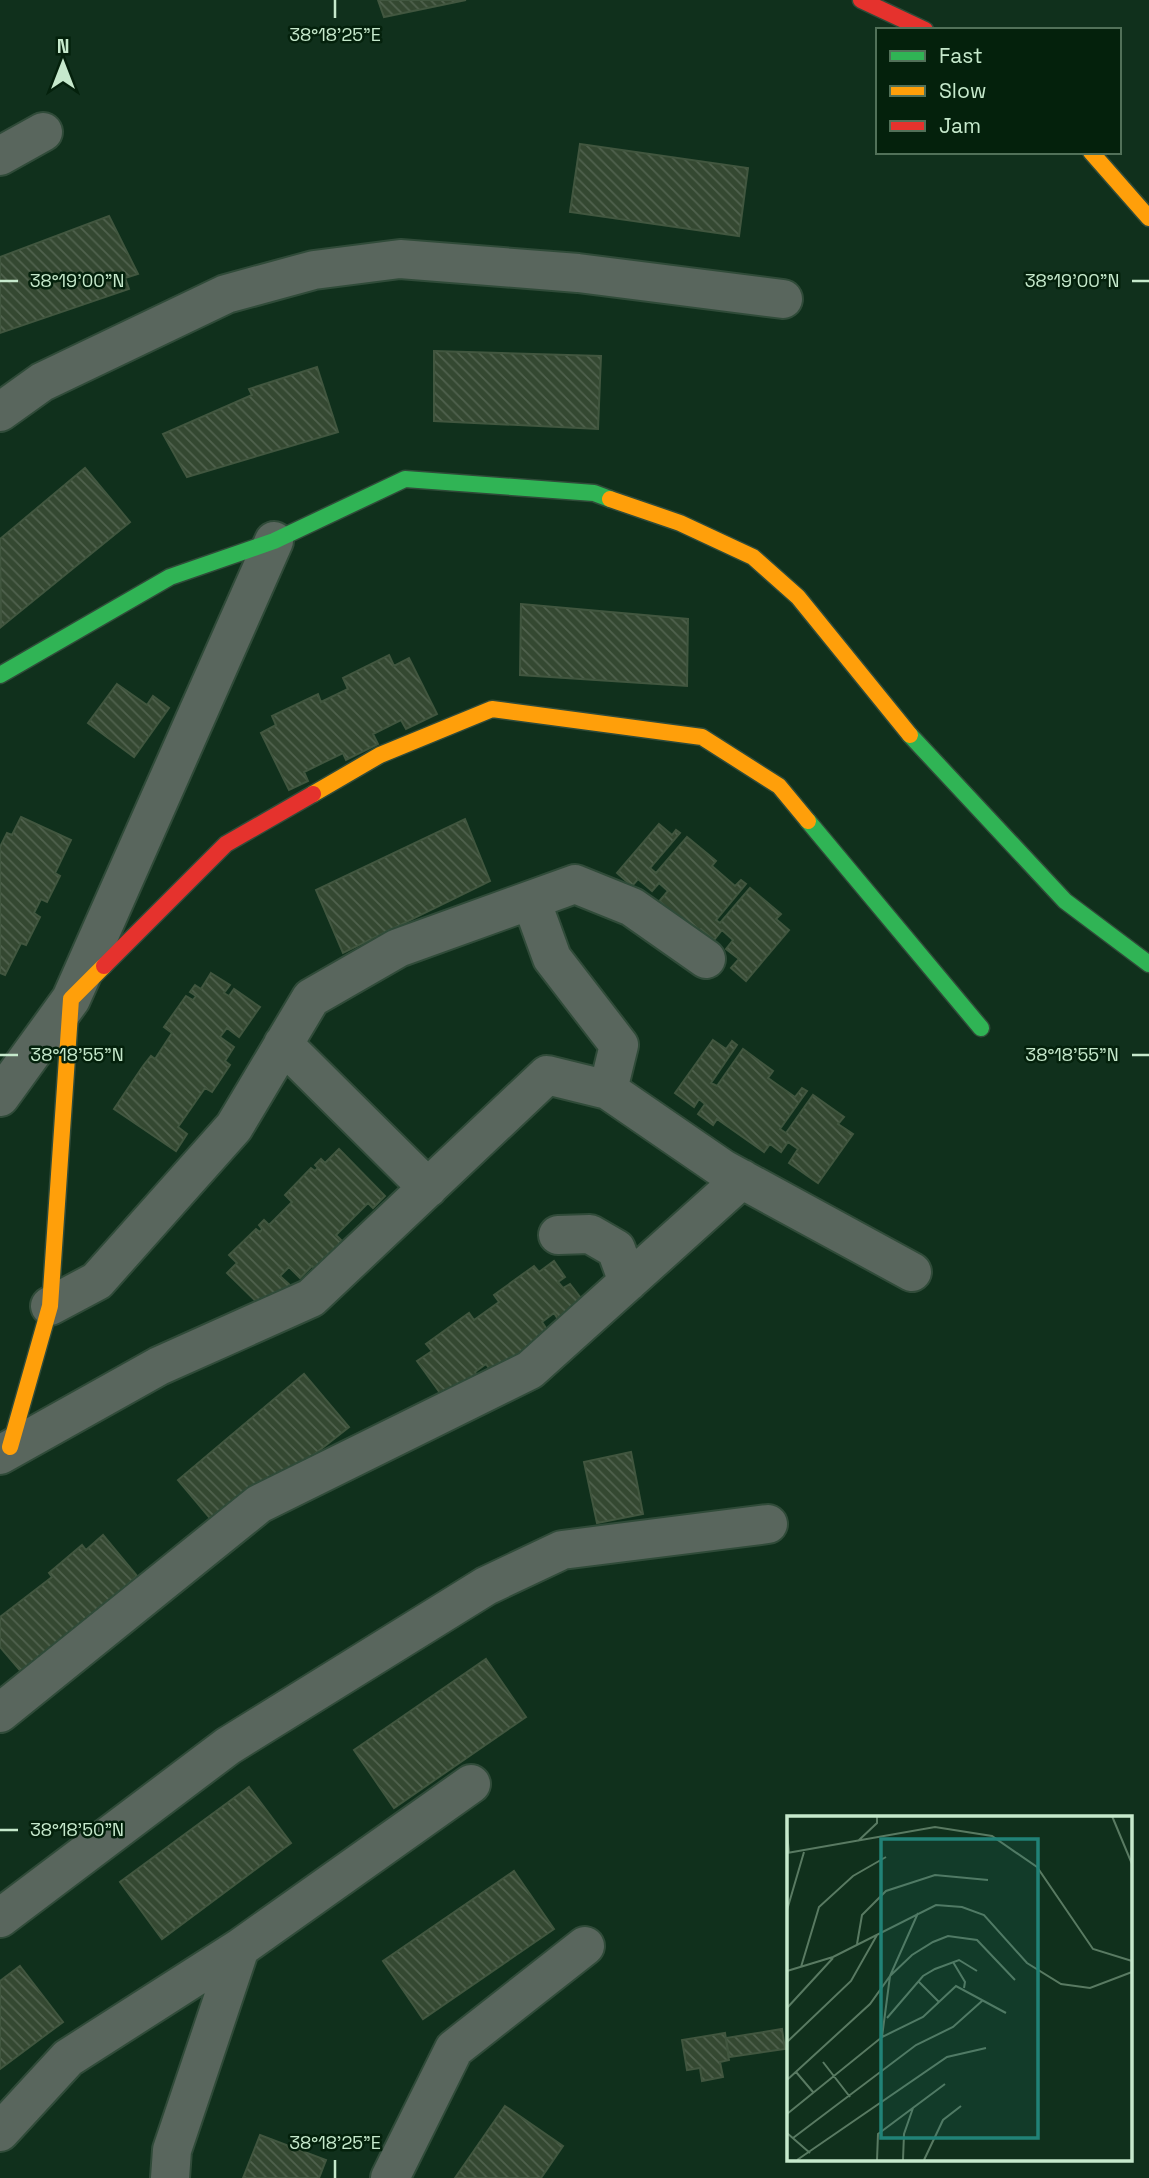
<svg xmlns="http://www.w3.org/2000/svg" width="1149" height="2178" font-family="'Space Grotesk',sans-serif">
  <defs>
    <pattern id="building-back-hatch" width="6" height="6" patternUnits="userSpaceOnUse" patternTransform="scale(1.75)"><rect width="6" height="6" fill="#344831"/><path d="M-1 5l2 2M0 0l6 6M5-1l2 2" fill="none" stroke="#50624e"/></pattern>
  </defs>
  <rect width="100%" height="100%" fill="#10301c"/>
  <!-- building -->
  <path fill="url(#building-back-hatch)" stroke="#41563f" stroke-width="2" d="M378 0H466L384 17Z
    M580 144 748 168 739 236 570 212Z
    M109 216 138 274 125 278 129 289 0 333V257Z
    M434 351 601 356 598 429 434 421Z
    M317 367 338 432 187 477 163 434 252 395 249 389Z
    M85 468 130 522 1 627 0 539Z
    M521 604 688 619 687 686 520 675Z
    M389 655 394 666 409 658 437 714 406 729 401 720 373 734 378 744 346 760 343 753 304 772 308 781 289 790 261 733 276 725 272 716 318 694 321 702 348 689 343 678Z
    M117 684 147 705 153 696 169 708 134 757 88 723Z
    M21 817 71 840 55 873 60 876 47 902 41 899 34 913 40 917 26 945 21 943 5 975 0 973V847L7 833 12 835Z
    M465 819 490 881 343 953 316 890Z
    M659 824 672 835 676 830 680 833 650 868 656 873 687 837 716 861 712 866 735 886 741 880 746 884 716 920 720 923 750 888 781 914 776 919 789 930 746 981 731 968 739 959 726 949 733 940 722 930 714 940 701 929 695 936 657 904 668 891 659 883 652 891 638 879 632 886 617 873Z
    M211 973 230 985 224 993 229 996 234 989 260 1007 239 1037 227 1028 220 1037 234 1047 225 1061 230 1065 212 1092 205 1088 178 1127 187 1134 176 1151 114 1109 143 1066 151 1056 155 1059 172 1033 164 1027 186 996 193 1000 196 996 190 992 195 985 201 989Z
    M713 1040 726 1049 732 1041 737 1045 711 1083 717 1086 743 1049 773 1071 768 1078 795 1097 802 1088 807 1091 780 1129 786 1133 813 1095 844 1117 838 1124 853 1134 818 1183 789 1163 798 1149 788 1142 781 1152 770 1144 764 1152 717 1119 713 1125 698 1114 705 1104 699 1099 694 1107 675 1093Z
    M339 1149 385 1196 373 1208 368 1203 336 1235 342 1241 314 1268 312 1266 300 1278 289 1267 280 1276 291 1286 269 1314 227 1273 237 1263 229 1255 256 1229 260 1232 262 1229 259 1225 264 1220 269 1225 292 1202 285 1195 311 1168 315 1171 318 1168 315 1165 321 1159 325 1163Z
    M554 1261 565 1277 558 1282 563 1288 570 1284 590 1310 561 1324 554 1313 542 1322 554 1340 493 1374 486 1364 475 1372 483 1383 455 1407 443 1391 440 1393 417 1361 432 1351 426 1344 469 1313 474 1320 499 1302 494 1295 534 1266 539 1272Z
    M304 1374 349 1427 219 1529 178 1480Z
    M631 1452 643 1514 597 1523 584 1462Z
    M103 1535 137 1576 114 1596 118 1601 23 1674 0 1647V1617L52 1577 49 1573 82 1545 86 1550Z
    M486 1659 526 1717 394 1808 354 1750Z
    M249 1787 291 1843 162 1939 120 1882Z
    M514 1871 554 1929 423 2019 383 1961Z
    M20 1966 63 2022 0 2069V1981Z
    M782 2029 785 2049 729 2057 726 2038Z
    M725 2033 729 2060 720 2062 723 2077 702 2081 700 2068 687 2070 682 2040Z
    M505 2106 563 2146 541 2178H455Z
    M260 2135 326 2160 319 2178H243Z"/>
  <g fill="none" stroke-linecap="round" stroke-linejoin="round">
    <defs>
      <path id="street" d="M0 156 43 132
        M0 412 42 382 226 294 314 270 400 259 578 273 783 299
        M531 900 552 958 619 1045 608 1090
        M283 1044 428 1188
        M0 1097 71 999 274 541
        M558 1235 590 1234 616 1249 628 1282
        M50 1306 97 1281 234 1127 311 998 398 948 575 884 632 907 706 959
        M0 1455 159 1366 311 1298 547 1075 608 1090 723 1169 912 1272
        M0 1713 259 1504 530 1370 742 1179
        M0 1918 228 1746 486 1586 562 1550 768 1524
        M0 2132 68 2058 240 1948 471 1784
        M170 2178 172 2150 240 1948
        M390 2178 454 2049 585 1946"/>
      <path id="fast" d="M0 675 170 577 274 541 405 479 594 493 610 499
        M910 735 1065 901 1149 964
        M808 821 981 1028"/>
      <path id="slow" d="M1091 152 1149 218
        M610 499 680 523 753 557 798 597 910 735
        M313 794 380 755 492 709 702 737 779 786 808 821
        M10 1447 50 1306 71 999 104 966"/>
      <path id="jam" d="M861 0 925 30
        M104 966 226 844 313 794"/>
    </defs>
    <!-- street casing -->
    <use href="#street" stroke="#304b39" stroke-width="42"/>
    <!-- fast casing -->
    <use href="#fast" stroke="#304b39" stroke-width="19"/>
    <!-- slow casing -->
    <use href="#slow" stroke="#304b39" stroke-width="19"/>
    <!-- jam casing -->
    <use href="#jam" stroke="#304b39" stroke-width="19"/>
    <!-- street -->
    <use href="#street" stroke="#59665d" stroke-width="38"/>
    <!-- fast -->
    <use href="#fast" stroke="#30b455" stroke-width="16"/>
    <!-- slow -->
    <use href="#slow" stroke="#ff9f0a" stroke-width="16"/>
    <!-- jam -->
    <use href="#jam" stroke="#e5322d" stroke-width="16"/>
  </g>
  <!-- ticks -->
  <path fill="none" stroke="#c6e9cc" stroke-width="2.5" d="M335 0V18M0 281H18M1132 281H1149M0 1055H18M1132 1055H1149M0 1830H18M335 2160V2178"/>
  <!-- overview -->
  <g transform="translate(787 1816)">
    <rect width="345" height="345" fill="#10301c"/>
    <path fill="none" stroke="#597a62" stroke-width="2" d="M325 0 345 48M0 16 2 37M71 25 90 7V0M0 37 148 11 205 20 250 51 306 133 345 145M0 94 17 36M70 128 75 99 99 75 148 59 201 64M166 146 178 166 177 172M14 151 32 91 66 60 99 41M0 155 46 141 149 89 175 91 197 99 240 147 274 168 303 172 345 156M132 166 152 186M0 192 46 142M100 202 136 160 148 153 172 144 190 155M95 221 103 160 125 139 146 126 161 120 190 124 228 164M0 226 64 165 90 119M36 246 63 281M9 256 26 276M0 264 83 188 103 160 131 97M0 298 95 221 136 201 169 170 219 197M0 317 23 337M6 322 129 229 166 211 195 185M10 344 160 241 199 232M90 344 91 318 158 268M116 344 117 318 126 292M137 344 156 304 174 290"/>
    <path fill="#218277" fill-opacity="0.15" stroke="#218277" stroke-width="3.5" d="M94 23H251V322H94Z"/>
    <rect width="345" height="345" fill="none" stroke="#c6e9cc" stroke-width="3.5"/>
  </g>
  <g font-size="18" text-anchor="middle" fill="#c6e9cc" stroke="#04210c" stroke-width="5" stroke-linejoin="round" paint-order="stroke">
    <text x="335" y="41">38°18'25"E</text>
    <text x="77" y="287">38°19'00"N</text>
    <text x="1072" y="287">38°19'00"N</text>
    <text x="77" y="1061">38°18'55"N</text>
    <text x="1072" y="1061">38°18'55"N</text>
    <text x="77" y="1836">38°18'50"N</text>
    <text x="335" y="2149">38°18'25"E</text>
  </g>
  <!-- legend -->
  <rect x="876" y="28" width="245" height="126" fill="#04210c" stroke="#527159" stroke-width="2"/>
  <rect x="890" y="51" width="35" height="10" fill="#30b455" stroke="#527159" stroke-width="2"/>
  <text x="939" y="63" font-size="21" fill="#c6e9cc">Fast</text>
  <rect x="890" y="86" width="35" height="10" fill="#ff9f0a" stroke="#527159" stroke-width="2"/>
  <text x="939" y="98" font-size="21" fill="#c6e9cc">Slow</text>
  <rect x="890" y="121" width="35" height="10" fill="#e5322d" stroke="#527159" stroke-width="2"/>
  <text x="939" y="133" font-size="21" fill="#c6e9cc">Jam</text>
  <!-- north arrow -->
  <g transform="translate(63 63)" stroke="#04210c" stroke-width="5" paint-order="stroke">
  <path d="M0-5L12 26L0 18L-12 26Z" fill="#c6e9cc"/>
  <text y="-10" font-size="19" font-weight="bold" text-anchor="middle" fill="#c6e9cc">N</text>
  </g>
</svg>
